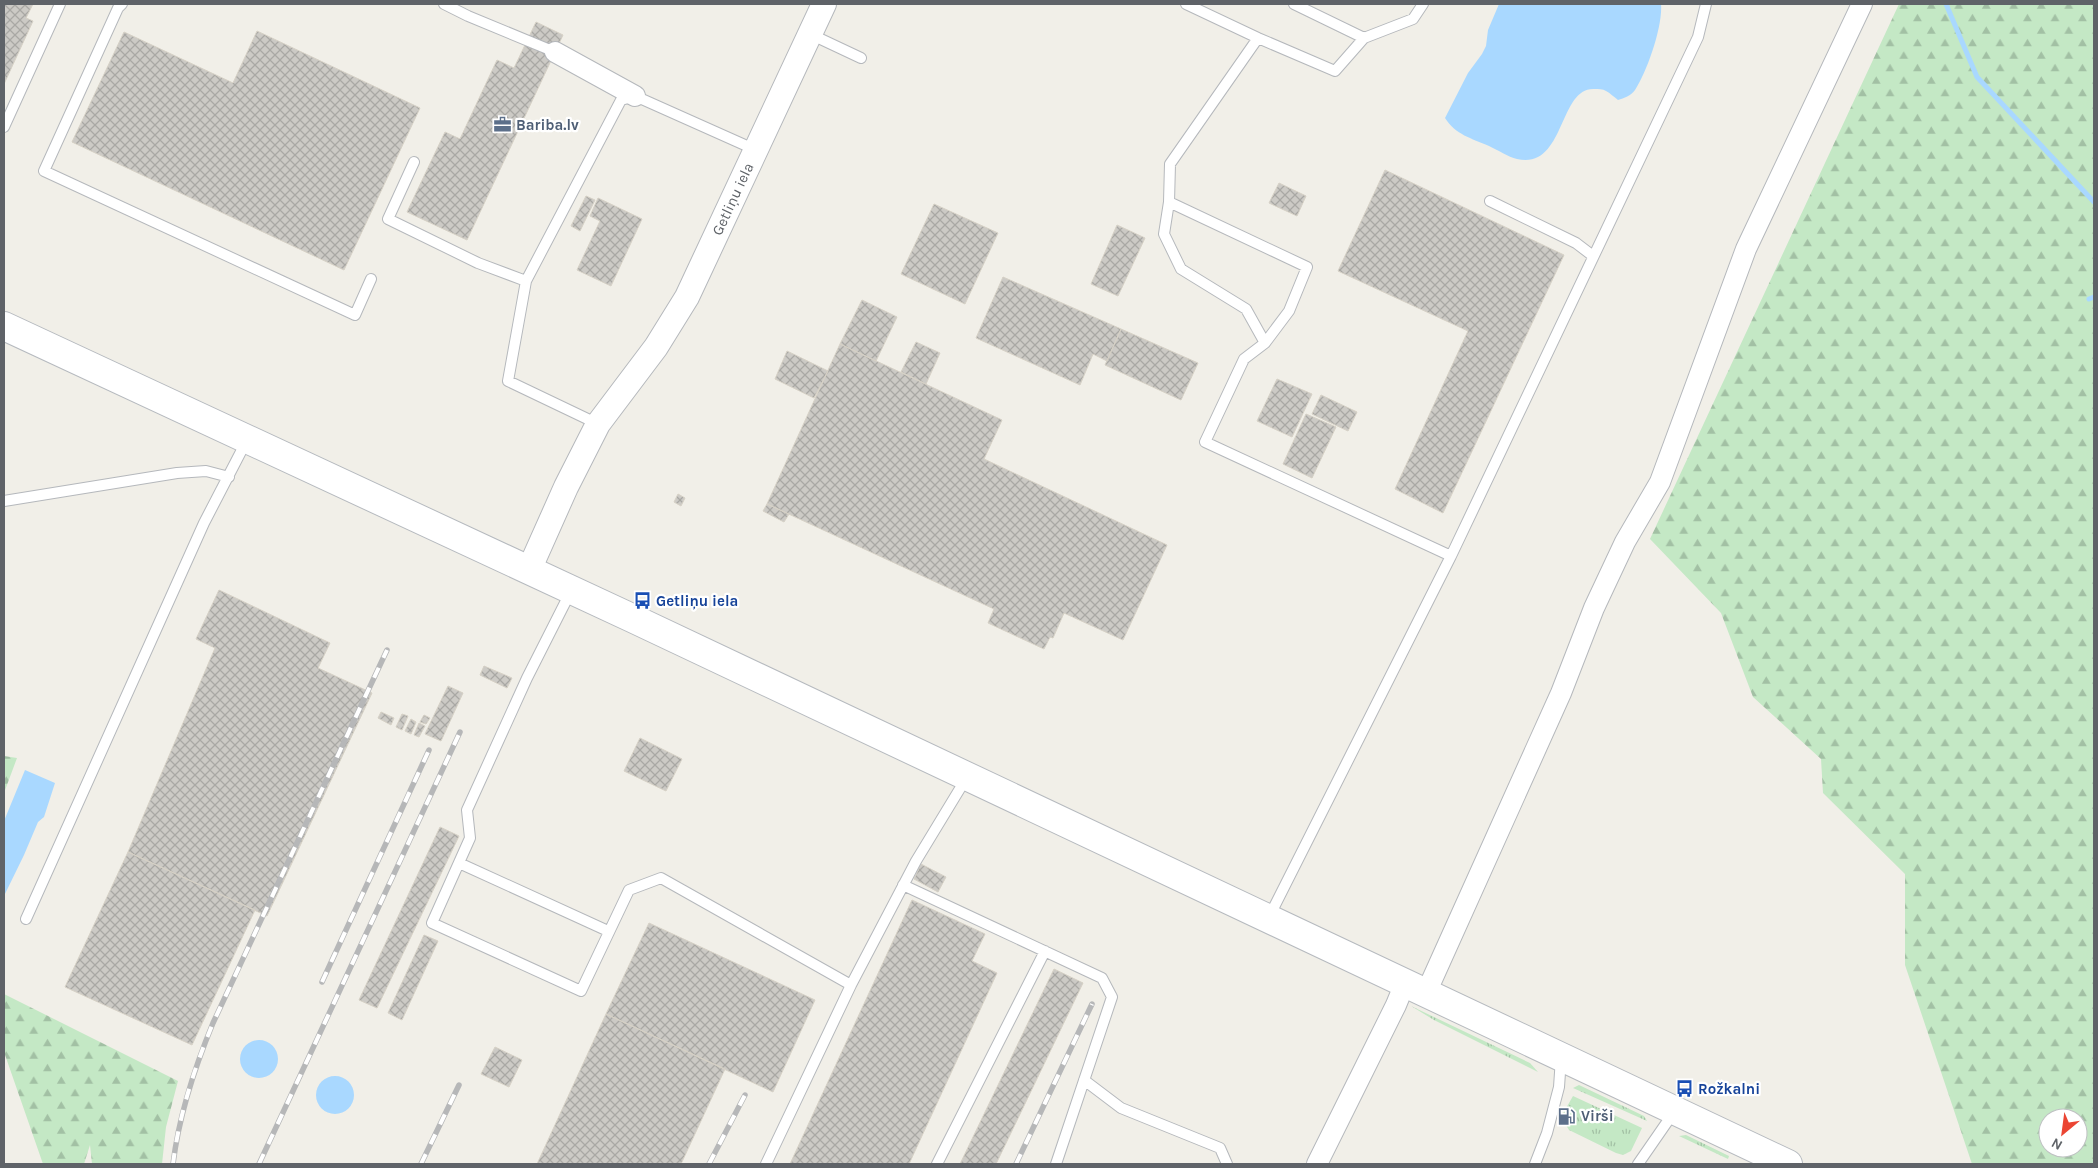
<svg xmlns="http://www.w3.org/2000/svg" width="2098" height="1168" font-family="Karla,sans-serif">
  <defs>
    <pattern id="grass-tufts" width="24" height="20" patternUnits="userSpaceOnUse" patternTransform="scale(1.25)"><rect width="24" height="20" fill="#c4e8c5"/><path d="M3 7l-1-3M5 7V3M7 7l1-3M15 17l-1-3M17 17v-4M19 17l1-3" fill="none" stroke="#a2c0a4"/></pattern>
    <pattern id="forest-firs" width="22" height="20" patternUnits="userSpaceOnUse" patternTransform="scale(1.25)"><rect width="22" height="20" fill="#c4e8c5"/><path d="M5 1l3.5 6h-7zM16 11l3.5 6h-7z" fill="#a2c0a4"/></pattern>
    <pattern id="building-cross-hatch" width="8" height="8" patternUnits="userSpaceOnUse" patternTransform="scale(1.25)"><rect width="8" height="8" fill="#cccac5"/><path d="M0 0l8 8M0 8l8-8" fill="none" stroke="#a9a8a4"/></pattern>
  </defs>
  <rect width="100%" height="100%" fill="#f1efe8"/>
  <!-- grass -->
  <path fill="url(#grass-tufts)" d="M1411 1006 1530 1063 1538 1072 1434 1020Z
    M1579 1085 1644 1116 1647 1121 1573 1088Z
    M1573 1096 1642 1128 1631 1151 1623 1155 1616 1153 1569 1130 1561 1117Z
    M1686 1135 1729 1156 1728 1159 1679 1136Z"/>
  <!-- forest -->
  <path fill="url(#forest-firs)" fill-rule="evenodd" d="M1899 4H2094V1164H1972L1905 965V874L1823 793 1821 759 1753 697 1721 613 1650 539ZM2048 1118H2078V1148H2048Z
    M4 756 17 758 4 793Z
    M4 994 178 1081 166 1127 162 1164H92L90 1145 84 1164H43L4 1052Z"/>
  <!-- water -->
  <path fill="#a9d8ff" d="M1499 4H1661C1663 26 1647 72 1635 90 1631 96 1624 98 1618 100 1614 97 1610 93 1606 91 1603 89 1598 89 1595 89 1558 86 1566 170 1517 159 1508 157 1498 150 1489 146 1471 138 1456 135 1445 118L1468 73 1482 54 1486 46 1488 30Z
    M25 770 55 783 44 817 38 822 24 855 4 896V821Z
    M240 1059a19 19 0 1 1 38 0a19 19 0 1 1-38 0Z
    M316 1095a19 19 0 1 1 38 0a19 19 0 1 1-38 0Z"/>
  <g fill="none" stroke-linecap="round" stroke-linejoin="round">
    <!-- stream -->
    <path stroke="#a9d8ff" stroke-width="5" d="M1946 4 1977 77 2094 202
      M2089 299 2094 297"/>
  </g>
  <!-- building -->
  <path fill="url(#building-cross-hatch)" stroke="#d6d1c6" d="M4 4H33L26 18 33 21 4 84Z
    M536 22 563 35 467 240 407 212 445 132 460 139 497 60 514 68Z
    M257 31 420 108 344 270 72 142 124 32 233 83Z
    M1385 170 1564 255 1443 513 1395 489 1468 331 1338 271Z
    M1279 183 1306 196 1297 216 1269 203Z
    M586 196 595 200 580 231 571 226Z
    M598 198 642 219 611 286 577 270 600 221 590 216Z
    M934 204 998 233 965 304 901 274Z
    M1117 225 1145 238 1118 296 1091 284Z
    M1003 277 1121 329 1107 361 1093 354 1080 385 976 338Z
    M862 300 897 317 876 361 840 344Z
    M1121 329 1198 363 1181 400 1105 365Z
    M916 342 940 353 926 384 901 372Z
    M840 344 1002 420 984 459 1167 545 1123 640 1064 613 1053 638 1050 637 1044 649 988 623 994 609 767 504Z
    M787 351 828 371 814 398 775 379Z
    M1277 379 1312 394 1292 437 1257 421Z
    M1321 395 1357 412 1348 431 1312 414Z
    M1306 414 1336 427 1312 478 1283 464Z
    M678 494 685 498 681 506 674 502Z
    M767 504 789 514 784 522 763 511Z
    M219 590 330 643 318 668 372 693 267 916 128 852 215 648 196 639Z
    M484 666 512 678 507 688 480 675Z
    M448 686 463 693 441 741 425 734Z
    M381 712 394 718 391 725 378 718Z
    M402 714 408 716 402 730 396 727Z
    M424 715 430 718 426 724 420 722Z
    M411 719 416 722 411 734 405 731Z
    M419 723 425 726 419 737 414 735Z
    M640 738 682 759 666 791 624 771Z
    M440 827 459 836 377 1008 359 1000Z
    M128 852 255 910 192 1045 65 987Z
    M921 864 946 877 938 892 914 879Z
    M912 900 985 934 972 961 997 973 909 1164H790Z
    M649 923 815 1000 773 1092 606 1014Z
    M424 935 438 941 402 1020 388 1013Z
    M1054 969 1083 983 996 1164H960Z
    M606 1014 725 1069 681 1164H537Z
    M495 1047 522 1060 509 1087 481 1074Z"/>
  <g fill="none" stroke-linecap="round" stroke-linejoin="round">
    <defs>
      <path id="service" d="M122 4 118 8 44 171 355 315 371 279
        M444 4 468 16 555 52
        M1186 4 1258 38 1335 71 1364 38 1413 19 1423 4
        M1294 4 1364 38
        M810 34 861 58
        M1258 38 1170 164 1169 202 1307 267 1289 311 1265 343 1244 359 1205 442 1451 556
        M4 127 60 4
        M414 162 388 219 478 263 526 281
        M1490 201 1576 243 1593 256
        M1169 202 1164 234 1181 269 1246 309 1265 343
        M598 424 508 381 526 281 621 100 635 96 756 150
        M4 501 177 473 206 471 229 477
        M571 591 527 678 467 810 470 838 432 923 581 991 629 890 661 878 851 985 916 861 967 777
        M459 863 608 931
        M903 885 1102 978 1112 997 1056 1164
        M1269 917 1451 556 1698 37 1706 4
        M26 919 204 523 247 440
        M1084 1080 1121 1108 1220 1148 1227 1164
        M766 1164 851 985
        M937 1164 1045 951
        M1535 1164 1547 1133 1559 1087 1561 1058
        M1638 1164 1674 1112"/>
      <path id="minor" d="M555 52 635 96
        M1426 993 1561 693 1594 608 1625 542 1660 482 1746 249 1862 4
        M1317 1164 1396 1005 1405 983"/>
      <g id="tertiary">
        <path id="s1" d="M529 570 566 487 598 424 656 347 687 297 824 4"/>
      </g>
      <path id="secondary" d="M4 326 634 619 1788 1164"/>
    </defs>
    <!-- service casing -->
    <use href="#service" stroke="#b5b8bc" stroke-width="12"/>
    <!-- minor casing -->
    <use href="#minor" stroke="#b5b8bc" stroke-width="22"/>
    <!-- tertiary casing -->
    <use href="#tertiary" stroke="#b5b8bc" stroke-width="26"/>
    <!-- secondary casing -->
    <use href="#secondary" stroke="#b6babf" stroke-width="30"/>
    <!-- service -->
    <use href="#service" stroke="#fff" stroke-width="10"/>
    <!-- minor -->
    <use href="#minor" stroke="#fff" stroke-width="20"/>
    <!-- tertiary -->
    <use href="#tertiary" stroke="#fff" stroke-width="24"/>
    <!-- secondary -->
    <use href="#secondary" stroke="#fff" stroke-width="28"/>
    <defs>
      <path id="rail" d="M322 982 429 750
        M173 1164C179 1115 194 1069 213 1023L387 650
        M259 1164 460 732
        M421 1164 459 1085
        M709 1164 745 1095
        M1016 1164 1092 1004"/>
    </defs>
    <!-- rail casing -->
    <use href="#rail" stroke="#b6b7b8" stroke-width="5.5"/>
    <!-- rail -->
    <use href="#rail" stroke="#fff" stroke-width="4" stroke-dasharray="11" stroke-linecap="butt"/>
  </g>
  <!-- icons -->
  <defs>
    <symbol id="office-bare" viewBox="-9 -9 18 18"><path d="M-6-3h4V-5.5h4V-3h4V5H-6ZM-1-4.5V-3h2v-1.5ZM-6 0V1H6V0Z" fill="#5c6f8a" stroke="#fff" stroke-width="2.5" paint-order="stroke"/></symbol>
    <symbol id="bus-bare" viewBox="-9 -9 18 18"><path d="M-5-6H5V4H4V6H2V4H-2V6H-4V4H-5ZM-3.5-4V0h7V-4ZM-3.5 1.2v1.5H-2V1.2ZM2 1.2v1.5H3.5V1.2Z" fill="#1a4fb4" stroke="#fff" stroke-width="2.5" paint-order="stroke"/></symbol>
    <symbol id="fuel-bare" viewBox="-9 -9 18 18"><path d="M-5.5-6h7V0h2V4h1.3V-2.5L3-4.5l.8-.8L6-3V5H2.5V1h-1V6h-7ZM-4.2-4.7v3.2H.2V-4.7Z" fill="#5c6f8a" stroke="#fff" stroke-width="2.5" paint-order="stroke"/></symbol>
  </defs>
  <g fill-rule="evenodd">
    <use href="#office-bare" x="490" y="112" width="25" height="25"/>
    <use href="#bus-bare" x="630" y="588" width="25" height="25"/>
    <use href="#bus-bare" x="1672" y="1076" width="25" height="25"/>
    <use href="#fuel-bare" x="1554" y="1104" width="25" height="25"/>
  </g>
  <g text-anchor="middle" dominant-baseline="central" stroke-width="4.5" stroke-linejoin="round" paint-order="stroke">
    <!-- service labels -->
    <g font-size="15" font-weight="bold" fill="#4e5e75" stroke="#fff" text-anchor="start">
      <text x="516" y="125">Bariba.lv</text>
      <text x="1581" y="1116">Virši</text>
    </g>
    <!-- street labels -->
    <g font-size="15" fill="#5f6368" stroke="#fff">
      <text stroke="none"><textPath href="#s1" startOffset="425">Getliņu iela</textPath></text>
    </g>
    <!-- transit labels -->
    <g font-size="15" font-weight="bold" fill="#164399" stroke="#fff" text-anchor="start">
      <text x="656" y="601">Getliņu iela</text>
      <text x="1698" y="1089">Rožkalni</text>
    </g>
  </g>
  <!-- border -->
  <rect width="2098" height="1168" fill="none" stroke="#5f6368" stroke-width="10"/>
  <!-- north arrow -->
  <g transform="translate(2063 1133) rotate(209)"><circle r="24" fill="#ffffff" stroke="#bfc1c3"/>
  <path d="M0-4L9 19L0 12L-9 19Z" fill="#eb4533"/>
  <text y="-8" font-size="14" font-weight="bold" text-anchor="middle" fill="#5f6368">N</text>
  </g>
</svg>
